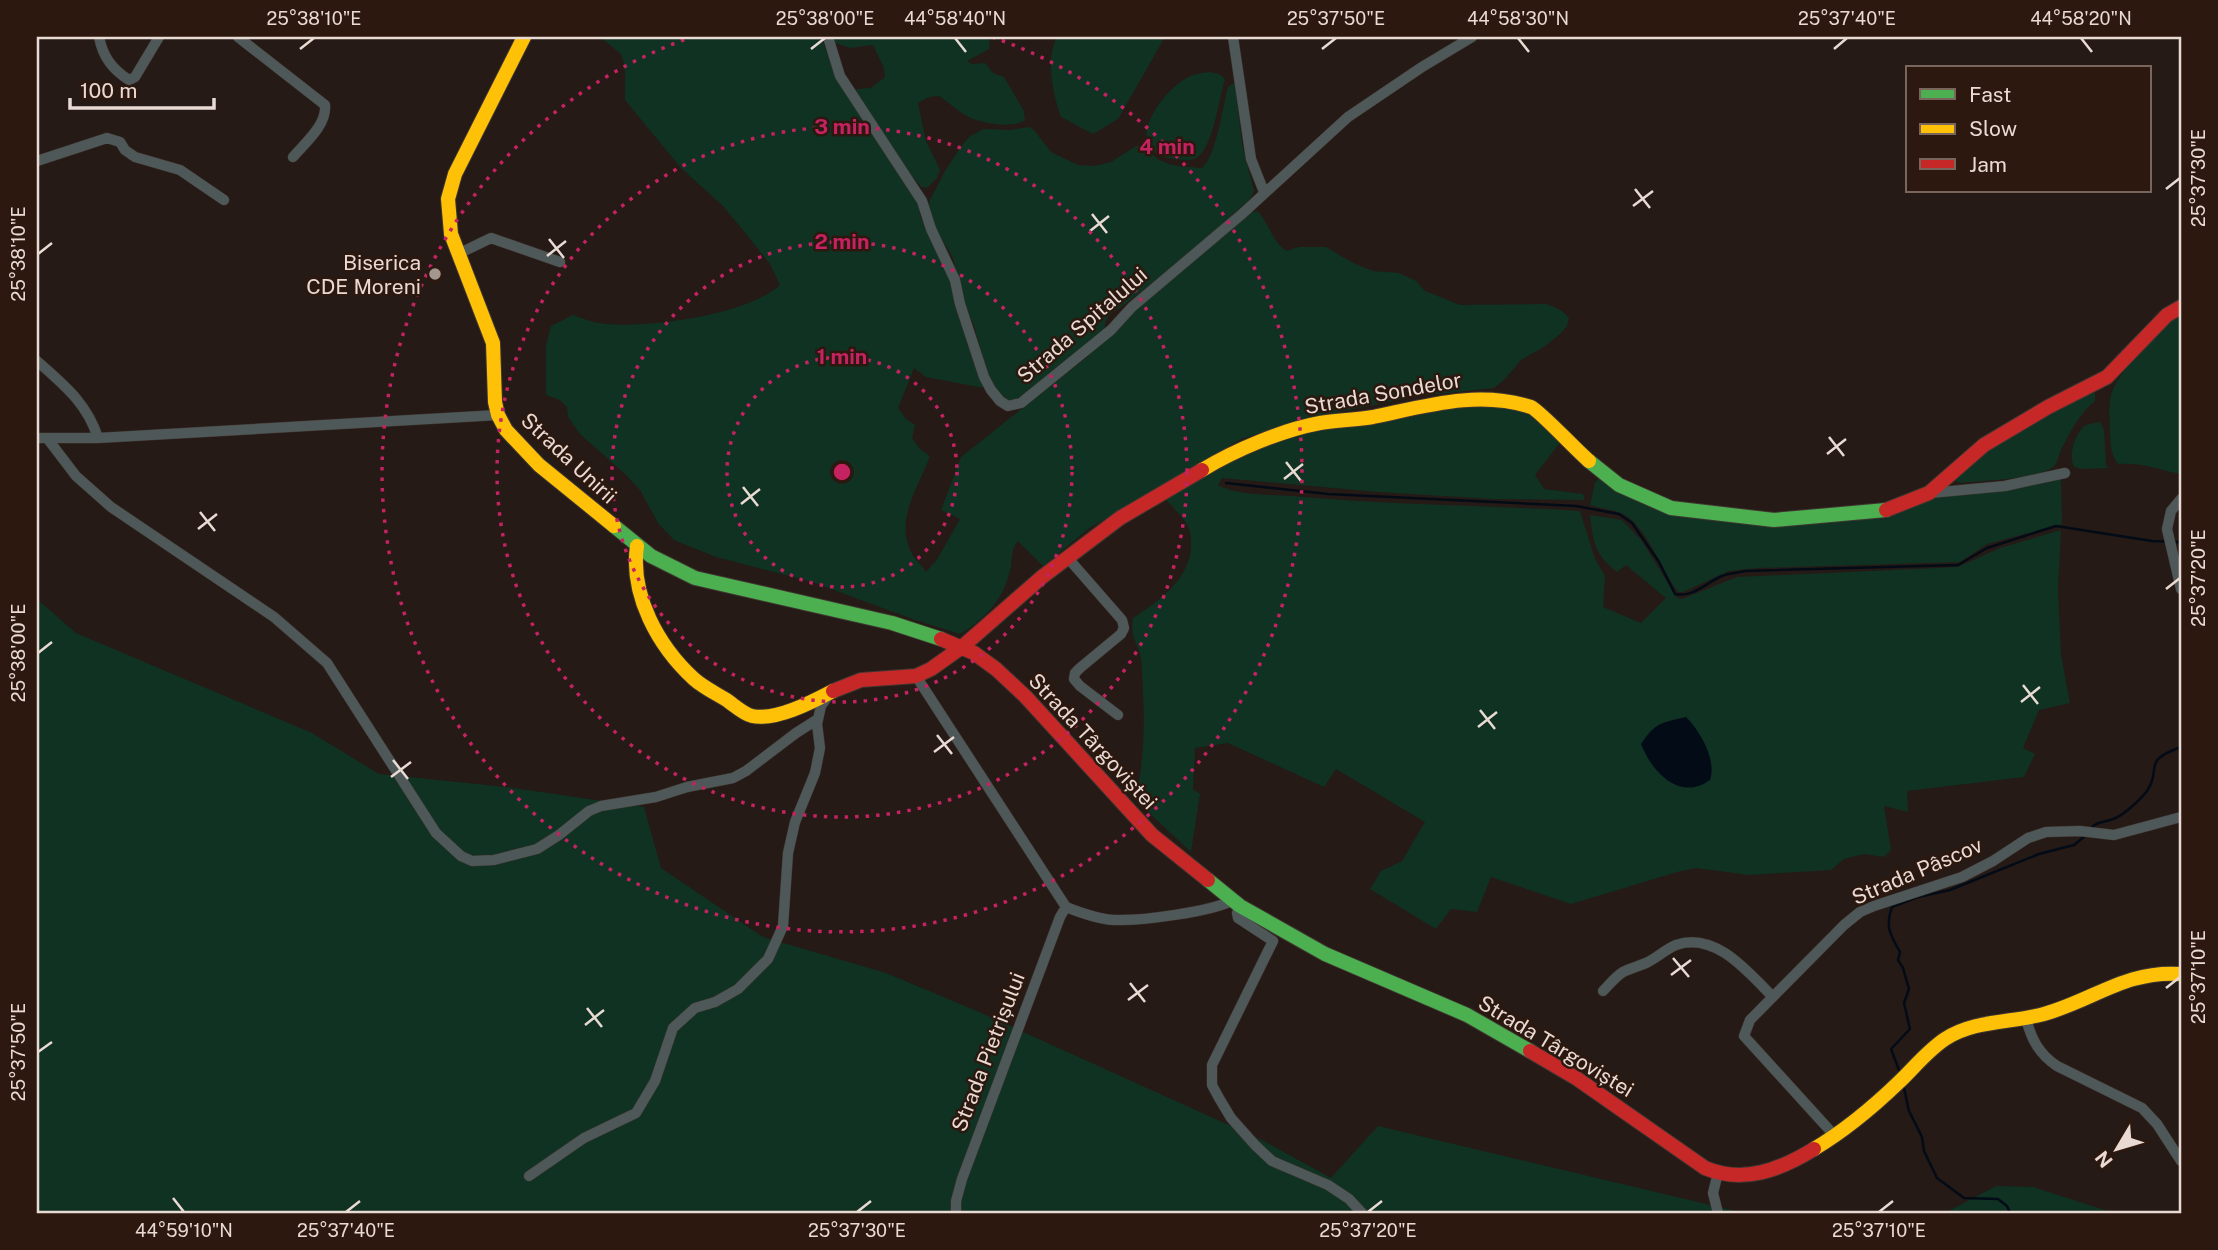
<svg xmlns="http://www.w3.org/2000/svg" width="2218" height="1250" font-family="'Public Sans',sans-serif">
  <rect width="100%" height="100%" fill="#251a15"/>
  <!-- green -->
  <path fill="#0f3223" d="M600 37H821L838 81 919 204 920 216 942 255 967 330 973 362 985 386 984 388 926 377 914 368 898 408 906 419 915 425 912 438 920 449 930 456C919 487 896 516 910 550 913 557 921 565 926 572L938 558 960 519 941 510 961 457 1087 357 1135 309 1240 219 1252 212 1258 211C1269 224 1273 243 1287 251L1299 247H1326L1353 263 1373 271 1399 273 1416 281 1425 291 1460 305 1546 304C1555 307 1563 310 1569 318L1567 326 1560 334 1544 347 1521 360 1504 380 1494 388 1419 396 1304 419 1241 439 1088 529 1043 566 1018 541C1010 550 1013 560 1010 571 1003 600 985 619 960 634L915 620 812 582 716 557 674 540 658 523 640 490 625 474 580 434 568 417 567 407 560 400 546 395V345L551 326 573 315C582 318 591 322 599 323 642 330 749 315 780 285L770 264 746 234 723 206 681 168 625 100V66L621 54Z
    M830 37H990L989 49 967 61 972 64 985 63 993 73 1004 77 1024 111 1025 120C1014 128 989 124 976 120 964 117 950 103 939 96L929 97 918 103 926 141 940 170 937 178 927 188 921 187 895 154 855 94 857 89 871 88 885 77 884 68 873 45 850 48 832 42Z
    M1057 37H1165L1118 119 1093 134 1061 117C1053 94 1045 60 1057 37Z
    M1210 72 1219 74 1225 79C1219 99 1214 140 1200 155 1194 162 1183 160 1175 159 1119 153 1158 95 1185 79 1193 74 1201 73 1210 72Z
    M1235 82 1242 144 1254 191 1250 199 1175 266 1121 307 1111 313 1105 322V330L1100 336 1055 369 1024 397 1009 401 1002 397 988 381 974 325 965 306 953 258 937 231 929 213V202L945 171 960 148 970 136 984 129 1011 130 1028 127 1034 130 1051 152 1078 165 1094 166 1111 162 1136 146 1143 145C1161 167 1176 166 1202 168 1216 157 1223 105 1228 87Z
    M2181 313V474C2158 470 2142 462 2118 464 2110 453 2111 446 2110 433 2110 420 2108 407 2111 395 2116 373 2163 327 2181 313Z
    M2092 390 2095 393V401C2079 414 2070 432 2061 450 2059 454 2058 461 2055 465 2045 479 1979 481 1961 483L1953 480 1985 448Z
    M1483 404 1531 412 1562 440 1535 475 1544 489 1583 494 1585 500 1493 499 1378 492 1222 478 1218 485C1236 495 1271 495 1292 496 1388 505 1484 505 1580 511L1595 559 1605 576 1603 607 1641 623 1666 598 1626 565 1617 572C1595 555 1593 543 1590 515L1622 520 1642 541 1677 598 1682 599 1737 577 1958 567 2000 548 2061 530 2058 590 2061 655 2070 703 2039 710 2023 748 2035 754 2024 777 1907 791 1908 812 1884 806 1891 850 1884 857 1864 854 1844 859 1831 870 1749 875 1696 868 1677 872 1571 904 1491 877 1477 912 1451 909 1436 929 1370 889 1381 871 1402 861 1425 822 1336 769 1324 787 1228 743 1195 748 1193 789 1200 794 1191 852 1135 800C1145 761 1145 716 1142 676 1142 669 1142 661 1140 654 1136 639 1130 637 1133 618 1162 599 1198 573 1190 533 1188 520 1172 508 1165 498L1197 476 1307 430Z
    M2100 422 2104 430 2106 466 2109 468 2081 469 2074 467C2068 455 2075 430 2088 424 2090 424 2099 422 2100 422Z
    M1600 477 1666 512 1770 521 2059 478 2061 480 2062 524 1987 544 1960 562 1757 568 1729 571 1683 592H1678C1662 571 1646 525 1623 514 1612 509 1601 509 1590 505L1595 483Z
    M37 599 76 633 312 733 379 774 506 787 644 807 661 868 763 937 886 973 977 1011 1264 1141 1331 1178 1378 1126 1744 1213H37Z
    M1996 1186 2033 1187 2114 1213H1945Z"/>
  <!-- water -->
  <path fill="#030b17" d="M1686 717C1700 731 1717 760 1710 780 1680 802 1652 772 1641 744 1656 722 1661 723 1686 717Z"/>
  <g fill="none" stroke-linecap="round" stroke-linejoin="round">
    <!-- stream -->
    <path stroke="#030b17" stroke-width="2.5" d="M1226 483 1328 494 1576 506 1619 514 1632 523 1659 562 1675 594C1693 598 1707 582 1722 576 1729 573 1737 573 1745 571L1958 565 1987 548 2056 526 2152 541 2181 542
      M2089 830C2097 821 2102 823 2113 819 2123 816 2140 800 2147 791 2163 767 2140 762 2181 747
      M1899 1070 1891 1049 1910 1029 1904 1003 1909 989 1903 968 1898 960 1900 952C1890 935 1885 926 1892 907L1918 897 1950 890 2039 854 2074 845 2085 836
      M1904 1088 1909 1111 1922 1137 1924 1151 1937 1178 1964 1198 1998 1199 2007 1206 2010 1213"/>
    <defs>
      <path id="street" d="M99 37C103 57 112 69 129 80L135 77 159 37
        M238 37 325 105C327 125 305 143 293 157
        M828 37 840 76 922 201 931 229 955 280 960 304 984 377 991 390 1000 401 1008 406 1021 403 1111 330 1132 307 1242 214 1348 117 1422 67 1472 37
        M1233 37 1251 159 1264 192
        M37 161 107 138 120 142 125 150 135 157 180 170 224 200
        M458 254 491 238 560 262
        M37 361C64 385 87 403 98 438
        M37 438H98L498 415
        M47 438 76 476 111 507 274 617 327 663 436 833 461 856 472 861 494 860 537 849 559 835 589 811 601 806 656 797 687 787 733 778 746 771 796 733 818 719
        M1930 493 2005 486 2065 473
        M2181 499 2171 511 2167 529 2181 589
        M1067 557 1122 620 1124 628 1121 634 1080 668 1075 673 1074 679 1080 686 1118 715
        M916 676 1066 907C1081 913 1097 919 1114 920 1141 921 1210 912 1234 900
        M1240 906 1237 913 1238 918 1273 941 1212 1065V1085L1219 1098 1231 1118 1255 1145 1272 1161 1328 1185 1349 1199 1362 1213
        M1603 991C1609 985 1615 977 1623 972 1631 968 1640 966 1648 962 1658 957 1666 949 1676 945 1715 931 1748 972 1772 996
        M2026 1018C2031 1039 2039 1054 2057 1066L2142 1108 2157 1124 2181 1161
        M1834 1135 1744 1036 1750 1020 1844 925 1860 912 1874 906 1962 877 1993 861 2028 838 2046 832 2080 831 2114 835 2181 817
        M1718 1173 1713 1193 1718 1213
        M529 1176 584 1138 636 1113 655 1081 673 1028 695 1008 715 1002 738 989 768 959 783 926 788 853 795 822 815 773 820 748 817 724 821 706 828 696
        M956 1213V1201L962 1179 1060 917 1066 907"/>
      <path id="fast" d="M1589 461 1619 485 1671 508 1774 520 1886 510
        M614 526 651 556 695 578 892 623 941 639
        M1208 880 1240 906 1325 954 1467 1015 1530 1051"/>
      <path id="slow" d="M524 37 455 174 448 199 451 234 493 343 495 402 498 415 506 430 539 465 614 526
        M1202 470C1235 450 1282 430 1320 423 1338 420 1356 420 1373 417 1426 406 1478 390 1531 407 1539 410 1577 451 1589 461
        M637 546C630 595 658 646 694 679 703 687 715 693 725 699 733 704 743 714 752 716 776 721 812 702 833 691
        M1814 1149C1844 1131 1872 1108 1898 1083 1914 1068 1927 1051 1945 1039 1974 1020 2011 1023 2044 1014 2094 1000 2126 970 2181 974"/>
      <path id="jam" d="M1886 510 1929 493 1984 445 2048 407 2107 377 2167 315 2181 307
        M941 639 974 653 996 669 1025 696 1152 835 1208 880
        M833 691 861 680 916 676 931 669 962 647 1042 577 1120 518 1202 470
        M1530 1051 1576 1078 1705 1168C1743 1184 1780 1170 1814 1149"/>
    </defs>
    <!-- street casing -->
    <use href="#street" stroke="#3f3631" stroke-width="11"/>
    <!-- fast casing -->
    <use href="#fast" stroke="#3f3631" stroke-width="16"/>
    <!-- slow casing -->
    <use href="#slow" stroke="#3f3631" stroke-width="16"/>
    <!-- jam casing -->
    <use href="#jam" stroke="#3f3631" stroke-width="16"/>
    <!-- street -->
    <use href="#street" stroke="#4f5858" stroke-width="10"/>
    <!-- fast -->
    <use href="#fast" stroke="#4caf50" stroke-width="14"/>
    <!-- slow -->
    <use href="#slow" stroke="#ffc107" stroke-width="14"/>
    <!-- jam -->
    <use href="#jam" stroke="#c62828" stroke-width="14"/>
  </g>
  <!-- ticks -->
  <path fill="none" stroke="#e9dad3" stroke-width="2.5" d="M955 38 966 52M1518 38 1529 52M2081 38 2092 52M300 49 314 38M811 49 825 38M1322 49 1336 38M1834 49 1847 38M1635 189 1650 208M2166 189 2180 178M1633 206 1653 191M1092 214 1107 233M1090 231 1109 216M549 239 564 258M38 254 52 243M547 256 566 241M1829 437 1844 456M1827 454 1846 439M1286 462 1301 481M1284 479 1303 464M743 487 758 506M741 504 760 489M200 512 215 531M198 529 217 514M2166 589 2180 578M38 653 52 642M2023 685 2038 704M2021 702 2040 687M1480 710 1495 729M1478 727 1497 712M937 735 952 754M934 752 954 737M393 760 408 779M391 777 411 762M1673 958 1689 977M1671 975 1691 960M1130 983 1145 1002M2166 988 2180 977M1128 1000 1148 985M587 1008 602 1027M585 1025 604 1010M38 1052 52 1042M173 1198 184 1212M346 1212 360 1201M857 1212 871 1201M1368 1212 1382 1201M1879 1212 1893 1201"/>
  <!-- distance rings -->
  <g fill="none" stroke="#c42261" stroke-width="3.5" stroke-dasharray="3.5 7">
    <circle cx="842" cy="472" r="115"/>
    <circle cx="842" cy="472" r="230"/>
    <circle cx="842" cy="472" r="345"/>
    <path d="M992 37A460 460 0 1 1 692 37"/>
  </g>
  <!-- markers -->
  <circle fill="#a49790" stroke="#2c180e" stroke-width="2.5" cx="435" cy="274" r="7"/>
  <g text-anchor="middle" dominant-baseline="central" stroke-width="5" stroke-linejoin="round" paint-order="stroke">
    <!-- poi labels -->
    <g font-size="21" fill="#e9dad3" stroke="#2c180e" text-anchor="end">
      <text x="421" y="262">Biserica<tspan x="421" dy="24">CDE Moreni</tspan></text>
    </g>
    <!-- street labels -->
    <g font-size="21" fill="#e9dad3" stroke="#2c180e">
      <text transform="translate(1082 325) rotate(-41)">Strada Spitalului</text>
      <text transform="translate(1383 393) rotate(-10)">Strada Sondelor</text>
      <text transform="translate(569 458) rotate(43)">Strada Unirii</text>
      <text transform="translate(1093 741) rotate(47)">Strada Târgoviștei</text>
      <text transform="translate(1917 871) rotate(-23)">Strada Pâscov</text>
      <text transform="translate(1556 1046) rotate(31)">Strada Târgoviștei</text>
      <text transform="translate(988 1052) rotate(-69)">Strada Pietrișului</text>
    </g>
  </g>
  <circle cx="842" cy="472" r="10" fill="#c42261" stroke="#2c180e" stroke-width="3.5"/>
  <g font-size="21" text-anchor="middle" font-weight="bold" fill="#c42261" stroke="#2c180e" stroke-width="5" stroke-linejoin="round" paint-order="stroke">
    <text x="842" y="134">3 min</text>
    <text x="1167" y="154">4 min</text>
    <text x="842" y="249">2 min</text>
    <text x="842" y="364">1 min</text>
  </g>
  <!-- border -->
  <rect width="2218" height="1250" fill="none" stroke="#2c180e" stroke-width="77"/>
  <!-- legend -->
  <rect x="1906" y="66" width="245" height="126" fill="#2c180e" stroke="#78665d" stroke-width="2"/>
  <rect x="1920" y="89" width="35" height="10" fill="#4caf50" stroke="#78665d" stroke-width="2"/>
  <text x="1969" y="102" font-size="21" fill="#e9dad3">Fast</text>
  <rect x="1920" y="124" width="35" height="10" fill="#ffc107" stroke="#78665d" stroke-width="2"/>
  <text x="1969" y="136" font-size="21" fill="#e9dad3">Slow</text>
  <rect x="1920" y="159" width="35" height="10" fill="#c62828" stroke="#78665d" stroke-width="2"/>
  <text x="1969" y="172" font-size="21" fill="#e9dad3">Jam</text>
  <!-- north arrow -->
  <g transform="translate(2117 1149) rotate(232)" stroke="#2c180e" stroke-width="5" paint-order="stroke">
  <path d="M0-5L12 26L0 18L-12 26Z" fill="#e9dad3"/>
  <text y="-10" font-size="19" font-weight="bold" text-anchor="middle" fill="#e9dad3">N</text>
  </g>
  <!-- scale -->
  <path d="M70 98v10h144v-10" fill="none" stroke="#e9dad3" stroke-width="3.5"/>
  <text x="80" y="98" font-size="21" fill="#e9dad3" stroke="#2c180e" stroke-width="5" paint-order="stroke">100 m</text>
  <rect x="38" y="38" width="2142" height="1174" fill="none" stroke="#e9dad3" stroke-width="2.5"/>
  <g font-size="18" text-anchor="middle" fill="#e9dad3">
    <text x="314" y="25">25°38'10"E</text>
    <text x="825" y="25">25°38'00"E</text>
    <text x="955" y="25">44°58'40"N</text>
    <text x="1336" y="25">25°37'50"E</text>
    <text x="1518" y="25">44°58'30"N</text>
    <text x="1847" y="25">25°37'40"E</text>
    <text x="2081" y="25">44°58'20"N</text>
    <text transform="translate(2199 178) rotate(-90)" y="6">25°37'30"E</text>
    <text transform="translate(19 254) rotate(-90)" y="6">25°38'10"E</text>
    <text transform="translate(2199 578) rotate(-90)" y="6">25°37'20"E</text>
    <text transform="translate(19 653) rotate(-90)" y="6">25°38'00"E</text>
    <text transform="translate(2199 977) rotate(-90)" y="6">25°37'10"E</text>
    <text transform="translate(19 1052) rotate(-90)" y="6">25°37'50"E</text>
    <text x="184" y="1237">44°59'10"N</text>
    <text x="346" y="1237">25°37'40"E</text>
    <text x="857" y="1237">25°37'30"E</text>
    <text x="1368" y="1237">25°37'20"E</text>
    <text x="1879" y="1237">25°37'10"E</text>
  </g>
</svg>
